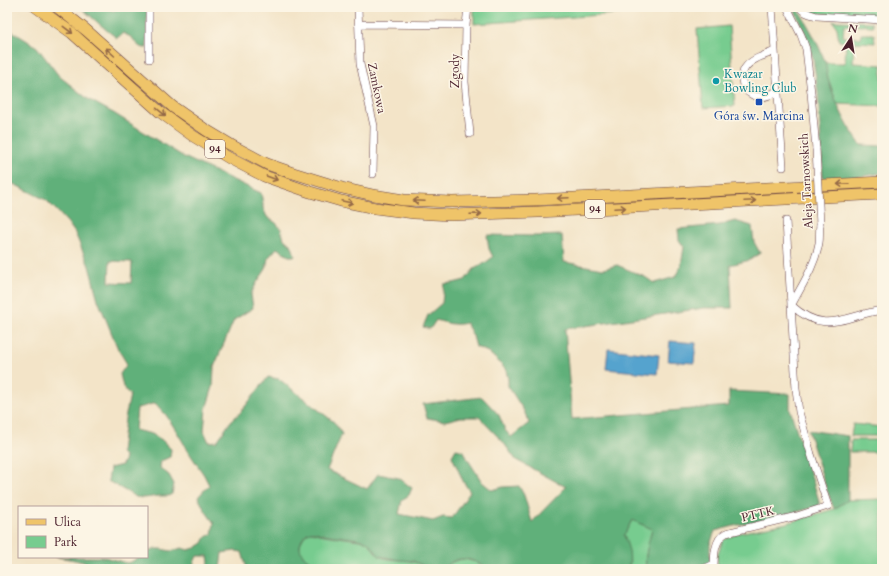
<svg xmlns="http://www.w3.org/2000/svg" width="889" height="576" font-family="Cardo,serif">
  <rect width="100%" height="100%" fill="#fcf5e5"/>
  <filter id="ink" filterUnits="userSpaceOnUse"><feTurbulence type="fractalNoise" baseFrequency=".025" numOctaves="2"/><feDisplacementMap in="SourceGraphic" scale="8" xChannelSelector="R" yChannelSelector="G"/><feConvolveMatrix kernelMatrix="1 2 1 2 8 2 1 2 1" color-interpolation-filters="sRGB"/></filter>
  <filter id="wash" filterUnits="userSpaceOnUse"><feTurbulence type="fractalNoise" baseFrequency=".012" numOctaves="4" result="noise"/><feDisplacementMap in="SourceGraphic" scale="16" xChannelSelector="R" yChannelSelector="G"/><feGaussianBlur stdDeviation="0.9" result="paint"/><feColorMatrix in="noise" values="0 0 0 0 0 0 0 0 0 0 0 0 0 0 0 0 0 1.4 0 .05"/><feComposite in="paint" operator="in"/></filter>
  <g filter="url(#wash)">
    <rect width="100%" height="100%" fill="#f3e4c8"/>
    <!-- green -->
    <path fill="#77cc8f" stroke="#60765d" d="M474 7H687V9L474 24Z
      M803 7H882V18L812 13Z
      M833 21 872 22 873 26 844 25 843 37 861 38V34H874L875 43 854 42 853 63 882 65V106L837 104 828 78 825 63H845L846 42 839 41 837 28Z
      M729 26 735 106 703 108 697 29Z
      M853 424 882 427V436H851Z
      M851 440H881V452H850Z
      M882 499V569H718L717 557 723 540 739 533 787 523 834 509 848 500Z
      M632 520 653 529C649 541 644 556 646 569H628L630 562 624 535Z
      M309 532H312L324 535 366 541C372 545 375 554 381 557 392 561 403 559 414 562 419 563 423 566 428 569H322C307 560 288 549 309 532Z
      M464 559 480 563 489 569H444C449 562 456 560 464 559Z"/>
    <!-- forest -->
    <path fill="#61b07a" stroke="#566852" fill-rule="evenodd" d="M80 7H105L106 8 114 11 117 7H147V48C137 48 138 44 132 38 130 36 126 35 123 33L117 38C104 29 92 17 80 7Z
      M796 8 798 9C808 25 818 43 825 61 827 67 826 74 828 79 836 104 846 125 861 145L882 146V173L852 178H823L818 92 813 59 808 40 794 9Z
      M7 28 37 47 59 76 88 99 115 114 184 157 261 193 263 204V208L267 217 276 223 281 229 284 239 292 246 295 256H289L277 248 268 258 266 269 256 284 251 294 253 308 234 320 214 367 213 387 206 409 204 431 209 442 217 441 231 421 240 413 268 377 279 379 334 422 342 434 336 448 327 470 367 489 378 474 399 478 412 488 409 495 402 500 399 514 433 521 443 517 452 518 470 492 463 481 452 456 456 449 464 451 467 458 482 482 492 490 503 487 519 486 524 495 532 522 566 487 516 460 503 442 479 417H461L445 421 427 418 423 404 482 397 499 415 505 430 511 437 529 423 524 411 508 386V379L506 370 498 361 488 352 476 347 473 336 466 323C456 326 446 323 436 320L430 329 423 327 428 315 442 303 444 284 453 283 465 280 474 269 485 263 493 257 489 249 487 235 536 236 562 235 564 262 603 269 617 265 645 277 654 283 675 277 681 266 684 247 679 240 678 229 720 225 735 221 752 226 754 242 760 253 750 260 730 265 732 308H704L565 329 572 419 729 406V391L790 394V409L817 494 820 506 761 521 738 525 715 531 710 544V563L678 569H646C644 556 649 541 652 529L632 520 624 535C628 548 632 555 628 569H489C475 560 457 552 444 569H428L420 564 413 561 399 560 379 556 369 543 366 541C352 537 337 537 323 534 319 534 315 531 311 532 307 532 304 536 302 540 294 554 311 562 322 569H247L242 552 235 551 222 553 220 569H203L209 563 208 556H197L193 565 192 569H113L70 559 56 557H104L127 563 131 562 139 557H147V552L153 549H161L171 551 182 548 188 550 195 548 203 543 206 537 212 534 214 523 206 512 198 497 209 485 204 475 190 454 177 432 166 415 155 403 146 406 137 408 135 430 152 434 162 440 171 449 170 457 161 461 160 468 169 475 174 484 172 494 168 496H158L145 498 136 497 108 481 110 468 122 465 125 458 121 452 125 419 130 395 123 387 120 374 127 364 118 349 98 300 89 266 75 233 68 223 58 212 46 200 24 189 7 181ZM110 261 132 262 131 283 109 282Z
      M808 430 848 436V500L834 509 826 488Z"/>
    <!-- water -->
    <path fill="#55a3ce" stroke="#50617c" d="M670 341 696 343 694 363 668 361Z
      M608 349 659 355 657 374 606 369Z"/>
  </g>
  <g filter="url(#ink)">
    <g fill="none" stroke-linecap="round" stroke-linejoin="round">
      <defs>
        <path id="minor" d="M358 7 360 64 374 126 373 174
          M468 7 466 25 465 82 470 134
          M772 7 783 167
          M787 7 801 35 806 49 811 93 816 149
          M799 7C804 13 810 14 817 16L882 20
          M358 24 466 25
          M775 51C765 55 751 59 745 68 743 71 742 76 742 80 743 94 758 100 770 95 772 94 775 92 778 90
          M149 59V7
          M792 304C802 285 815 266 819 243 820 237 819 231 820 224
          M791 305C825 336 844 316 882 310
          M704 569 714 564
          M714 569C714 557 714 539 726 533L797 516 828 506 811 454 799 412 796 389 786 221"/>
        <path id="primary" d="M36 7 72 33 160 112 193 136 229 158 264 176 310 192 341 201 375 208 414 213 451 215 538 212 882 194
          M57 7 86 30 173 107 206 130 231 145 267 164 290 172 342 188 373 195 404 200 452 202 536 200 882 182"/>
      </defs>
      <!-- minor casing -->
      <use href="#minor" stroke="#633d43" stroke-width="8"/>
      <!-- primary casing -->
      <use href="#primary" stroke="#633d43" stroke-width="12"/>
      <!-- minor -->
      <use href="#minor" stroke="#fff" stroke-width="7"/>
      <!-- primary -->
      <use href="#primary" stroke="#efc469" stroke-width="11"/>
      <defs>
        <path id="minor-bridge" d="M816 149 820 224"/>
      </defs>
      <!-- minor-bridge casing -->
      <use href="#minor-bridge" stroke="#633d43" stroke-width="8" stroke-linecap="butt"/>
      <!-- minor-bridge -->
      <use href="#minor-bridge" stroke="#fff" stroke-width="7"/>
    </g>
    <!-- one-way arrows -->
    <defs><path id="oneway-shaft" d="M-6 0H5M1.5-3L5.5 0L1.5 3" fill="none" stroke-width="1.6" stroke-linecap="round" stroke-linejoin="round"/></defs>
    <g stroke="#946947">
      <use href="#oneway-shaft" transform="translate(68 30) rotate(37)"/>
      <use href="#oneway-shaft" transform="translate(110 52) rotate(-138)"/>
      <use href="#oneway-shaft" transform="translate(161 112) rotate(39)"/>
      <use href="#oneway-shaft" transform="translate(272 178) rotate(20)"/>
      <use href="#oneway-shaft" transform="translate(843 184) rotate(177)"/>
      <use href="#oneway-shaft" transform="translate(563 198) rotate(177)"/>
      <use href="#oneway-shaft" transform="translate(419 201) rotate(-177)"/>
      <use href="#oneway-shaft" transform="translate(750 201) rotate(-3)"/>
      <use href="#oneway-shaft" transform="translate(347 202) rotate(12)"/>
      <use href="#oneway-shaft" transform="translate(620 208) rotate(-3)"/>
      <use href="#oneway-shaft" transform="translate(476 214) rotate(-2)"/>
    </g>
  </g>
  <!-- markers -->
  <circle fill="#0f9aa8" stroke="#fcf5e5" stroke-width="1.5" cx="716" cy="81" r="4"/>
  <rect fill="#1a4fb4" stroke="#fcf5e5" stroke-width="1.5" x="755" y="98" width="8" height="8" rx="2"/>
  <g text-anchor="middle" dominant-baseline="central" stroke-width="3" stroke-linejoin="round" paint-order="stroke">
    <!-- shield labels -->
    <g fill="#fcf5e5" stroke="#7f5f63" stroke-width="1">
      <rect x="205" y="140" width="20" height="18" rx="3"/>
      <rect x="585" y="200" width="20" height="18" rx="3"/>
    </g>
    <g font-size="11" font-weight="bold" fill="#4a1f2b">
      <text x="215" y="149">94</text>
      <text x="595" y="209">94</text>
    </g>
    <!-- street labels -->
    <g font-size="12" fill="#4a1f2b" stroke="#fcf5e5">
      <text transform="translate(455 71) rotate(-90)">Zgody</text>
      <text transform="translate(377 88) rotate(78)">Zamkowa</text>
      <text transform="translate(806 181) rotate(-93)">Aleja Tarnowskich</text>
      <text transform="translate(758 514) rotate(-13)">PTTK</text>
    </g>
    <!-- culture labels -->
    <g font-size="12" fill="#0d838f" stroke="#fcf5e5" text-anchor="start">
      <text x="724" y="74">Kwazar<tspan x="724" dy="14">Bowling Club</tspan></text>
    </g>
    <!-- transit labels -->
    <g font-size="12" fill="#164399" stroke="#fcf5e5">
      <text x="759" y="116">Góra św. Marcina</text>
    </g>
  </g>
  <!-- margin -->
  <rect width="889" height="576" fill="none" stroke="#fcf5e5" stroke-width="24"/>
  <!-- legend -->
  <rect x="18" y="506" width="130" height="52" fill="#fcf5e5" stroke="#b59f9b"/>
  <rect x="26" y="519" width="20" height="6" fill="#efc469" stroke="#b59f9b"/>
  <text x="54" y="526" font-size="12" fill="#4a1f2b">Ulica</text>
  <rect x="26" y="536" width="20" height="12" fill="#77cc8f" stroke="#b59f9b"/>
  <text x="54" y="546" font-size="12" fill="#4a1f2b">Park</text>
  <!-- north arrow -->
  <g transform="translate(851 38) rotate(12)" stroke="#fcf5e5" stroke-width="3" paint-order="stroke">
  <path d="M0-3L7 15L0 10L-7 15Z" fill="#4a1f2b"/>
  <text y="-6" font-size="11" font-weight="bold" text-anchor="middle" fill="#4a1f2b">N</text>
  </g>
</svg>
